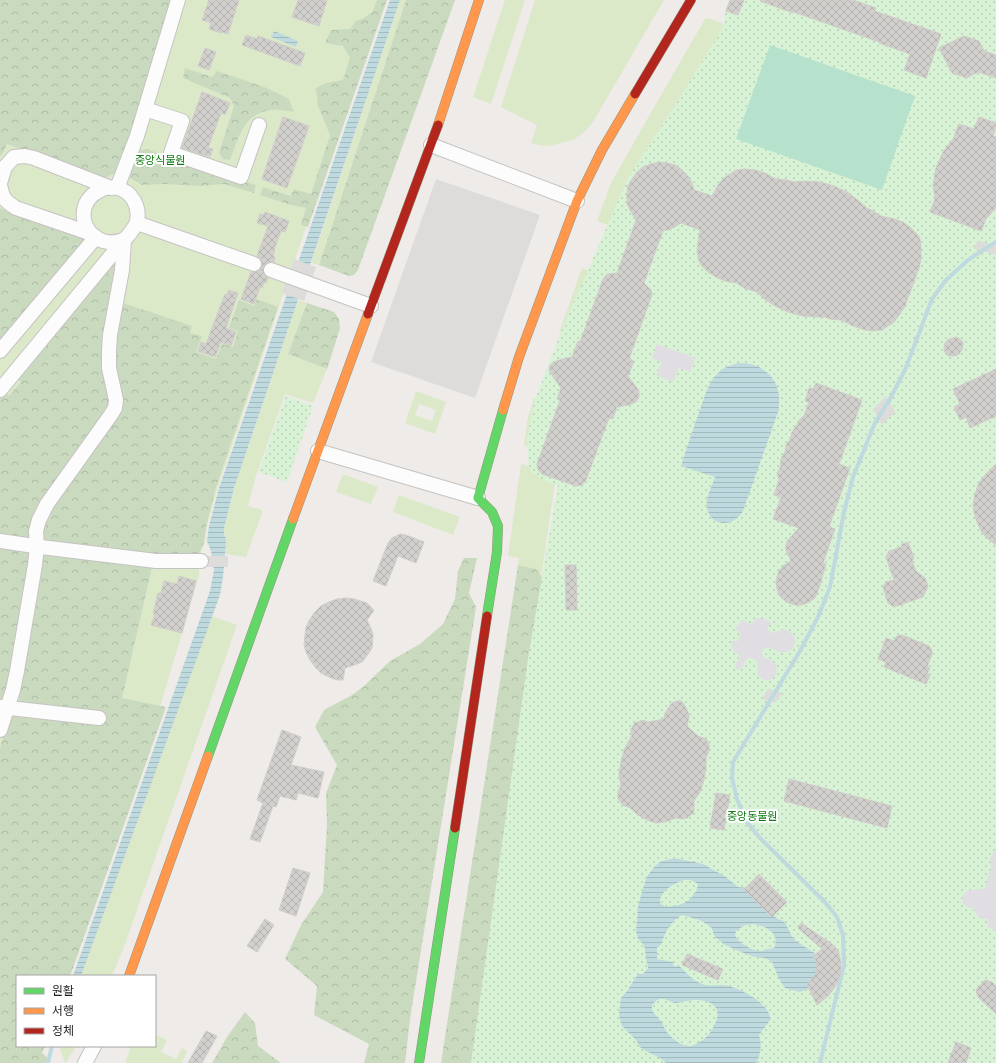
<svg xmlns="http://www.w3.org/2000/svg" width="996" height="1063" font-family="Helvetica,'Noto Sans KR',sans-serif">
  <defs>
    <pattern id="forest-crowns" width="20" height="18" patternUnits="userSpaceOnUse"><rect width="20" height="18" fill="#cadabf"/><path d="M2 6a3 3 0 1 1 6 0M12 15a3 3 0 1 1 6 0" fill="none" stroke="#adbba4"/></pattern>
    <pattern id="park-dots" width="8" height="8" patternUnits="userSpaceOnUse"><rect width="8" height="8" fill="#d8f2d6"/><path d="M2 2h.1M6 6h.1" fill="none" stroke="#b9cfb7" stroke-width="1.8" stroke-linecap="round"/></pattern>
    <pattern id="water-rules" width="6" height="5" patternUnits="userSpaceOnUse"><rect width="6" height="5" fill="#bedadf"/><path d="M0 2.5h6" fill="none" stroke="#a3bbbf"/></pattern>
    <pattern id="building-cross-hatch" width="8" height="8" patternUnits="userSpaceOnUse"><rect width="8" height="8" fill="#d2d0cd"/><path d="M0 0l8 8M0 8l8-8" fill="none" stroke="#b4b2b0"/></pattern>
  </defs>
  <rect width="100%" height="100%" fill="#eeebe8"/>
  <!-- grass -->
  <path fill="#dce9c9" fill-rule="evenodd" d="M0 0H385L353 88 218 487 207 526 205 542 200 555 199 576 157 717 17 976V1046L0 1063Z
    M400 0H406L319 265 311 263Z
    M505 0H525L491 104 473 97Z
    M535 0H664L593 122 584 132 573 140 549 146 539 145 531 143 537 125 501 107Z
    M707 18 722 23 724 25 630 233 597 221 611 183 645 123 705 19Z
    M582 268 602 275 580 340 559 333Z
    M298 300 307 303 288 354 327 369 313 403 285 394 256 476 248 506 263 510 246 557 224 554 226 540 224 533V528L234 488Z
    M416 391 446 402 435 434 405 423ZM419 404 436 410 432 421 415 415Z
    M534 398 545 402 530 448 524 445 528 417Z
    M521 464 530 466 555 483 541 577 535 569 518 565 519 558 508 556Z
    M343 474 378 487 371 504 336 492Z
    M399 495 460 517 453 535 393 512Z
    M212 616 237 625 124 947 112 976H81L183 695Z
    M155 1034 167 1040 161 1052 176 1059 182 1048 187 1051 182 1063H125L131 1046H155Z
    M59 1046H76L66 1063H65Z"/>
  <!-- forest -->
  <path fill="url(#forest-crowns)" d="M0 0H173L121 170 107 177H102L7 144 3 153 0 156Z
    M377 0H387L308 227 301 225 306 208 291 205 260 195 263 187 291 196 294 189 311 194 330 135 318 106 316 88 326 83 343 80 350 58 343 46 325 43 331 30 350 29 356 21 364 18 373 11Z
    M406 0H455L358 270 354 275 349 276 319 265Z
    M185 68 212 77 217 71 267 88 289 99 294 112C287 111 278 109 271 110 243 114 239 137 230 160L223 159 219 153 234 106 230 98 183 78Z
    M147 149 196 167 256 185 254 193 224 184 201 186 163 184 142 185 128 177 137 151Z
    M0 208 80 236 83 240 84 246 0 347Z
    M114 261 117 262 111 405 32 539 0 536V396L4 391 9 396 21 382 16 377Z
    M257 299 278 307 216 487 206 527 204 542 198 556 161 555 41 542V520L114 420 113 350 122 305 126 304 192 326 190 333 202 336 196 352 216 359 222 344 233 347 238 331 229 328 239 300 254 306Z
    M307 303 334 312 339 319 340 328 331 357 327 369 288 354Z
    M0 545 32 552 9 693 0 703Z
    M46 552 153 563 122 698 166 707 70 976H17V1046H45L42 1053 48 1058 47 1063H0V748L8 720 21 705 19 702 20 681 42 558Z
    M464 558H477L469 593 476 607 410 1019 405 1063H364L369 1044 314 1015 317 986 285 959 301 925 323 892 327 825 326 793 337 765 315 727 324 710 352 695 363 687 390 661 420 644 443 624 455 599 458 571Z
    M518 565 536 569 550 589 573 1063H441Z
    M245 1012 255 1023 258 1046 281 1063H212L227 1037Z"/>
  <!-- park -->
  <path fill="url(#park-dots)" d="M729 0H996V1063H471L529 652 558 485 545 481 529 470 527 439 534 402 563 327 628 178 672 110 724 26 725 12Z
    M286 396 313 406 287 482 259 472Z"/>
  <!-- pitch -->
  <path fill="#b6e2cd" d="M770 45 915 96 882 190 736 139Z"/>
  <!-- parking -->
  <path fill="#dedcdb" d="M436 179 540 215 475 398 371 362Z"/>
  <!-- plaza -->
  <path fill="#e0dee2" d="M657 344 695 358 690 372 679 368 673 382 656 375 662 362 652 358Z
    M756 618 765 619 771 623 767 627 770 632 773 633 782 630H786L790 632 793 635 795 639 794 644 793 648 789 651 785 652H780L768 647 765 648 763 650 762 653 764 658 773 661 777 668 775 676 772 679 768 680H764L761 678 758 675 757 671V661L754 659 748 658 746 660 742 668 738 670 735 667 736 663 740 659V657L737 653 735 654 732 648 731 641H738L740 632 734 630 739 624 744 620 748 623 751 624 753 622Z
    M996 849V931L991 929 988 926V919H983L978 917 975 912 973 908H970L966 906 963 903 962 899 963 895 966 892 970 890 983 889 986 886 988 876 991 868 990 859Z"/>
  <!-- water -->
  <path fill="url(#water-rules)" fill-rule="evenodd" d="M390 0H400L234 488 224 528V533L226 540 223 577 220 595 81 976H73L210 591 214 570 211 551 207 541 209 526 219 488Z
    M274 31 298 41 296 47 271 37Z
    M739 363C768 363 784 384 778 412L743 511C734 527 711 528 707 508 705 498 712 487 715 477L681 466C687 446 694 426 701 407 705 396 708 383 717 374 723 368 730 365 739 363Z
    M674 858 703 864 726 877 738 887 747 888 774 916 778 919 783 921 786 924 791 935 796 941 816 954 818 957 821 966 813 986 806 990 799 992 785 988 779 979 772 962 766 958 755 957 741 952 725 945 715 937 711 927 700 920 682 915C670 922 665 932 661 945L657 946V959L673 962V965L676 967 678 965C685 971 692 980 700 983 707 987 714 985 722 985 736 986 759 998 767 1010 769 1013 770 1017 771 1019L759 1035C762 1045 761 1054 756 1063H666L660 1058 644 1050 640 1047 636 1040 622 1026 620 1020 619 1013 621 998 627 991 638 974H643L648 968 644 945 638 939 636 931 638 906 645 882 648 875 655 866 660 862ZM684 880H691L698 884C697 893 690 901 682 904 677 906 671 906 665 907L660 903C659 891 675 883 684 880ZM753 924C765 926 781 933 774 948 769 949 765 950 761 951 751 951 741 944 735 936L736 931 745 925ZM661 998C666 999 671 1002 675 1003 679 1003 683 1001 687 1001 696 999 710 999 716 1008 719 1014 717 1020 714 1026 710 1035 702 1042 692 1046 684 1048 672 1039 667 1032 664 1029 663 1024 661 1021 657 1016 651 1013 652 1006 653 1002 658 1000 661 998Z"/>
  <!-- pier -->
  <path fill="#dddcdb" d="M979 241 996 246V255L972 248Z
    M294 259 316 267 304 301 282 293Z
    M886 396 895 412 882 425 873 409Z
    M201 556H228V567H201Z
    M768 689 782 693 775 703 762 699Z"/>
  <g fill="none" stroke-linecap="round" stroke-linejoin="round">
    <!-- stream -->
    <path stroke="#bedadf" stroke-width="4" d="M48 1063 52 1046
      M820 1063 844 965 843 935 837 917 825 902 760 838 746 821 737 799 732 778 733 762 800 651 818 617 830 587 844 512 853 477 875 423 891 397 905 370 932 299 946 280 968 260 996 242"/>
  </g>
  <!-- building -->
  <path fill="url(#building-cross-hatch)" stroke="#d1cdca" d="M209 0H239L228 34 221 32V33L209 29 211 23 202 20Z
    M298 0H327L319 26 292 17Z
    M730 0H744L738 15 726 11Z
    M760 0H853L876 8 875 11 941 34 926 78 904 70 910 54 879 43V42L794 12 793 13 760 1Z
    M246 35 257 39 258 36 305 53 300 66 242 45Z
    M964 36 979 41 984 51 996 55V78L978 72 967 78 952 73 939 48Z
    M205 48 216 52 209 70 198 66Z
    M202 92 230 103 225 115 221 113 208 148 213 149 210 157 182 148Z
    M283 117 309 126 287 188 262 179Z
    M979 117 996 123V126L993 136 996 137V208L986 219 981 231 930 212 935 199 933 185 936 168 943 152 953 139 959 124 974 129Z
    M659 162 667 163 675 165 682 170 688 176 692 183 694 190 712 196 718 185 724 178 736 170 745 169 755 170 765 173 776 179 787 180 793 182 805 181 820 182 834 186 847 192 859 201 867 208 873 211 881 216 894 219 903 222 911 228 918 235 920 239 921 249V259L919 268 905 306 900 314 894 322 882 330 872 331 862 329 853 326 841 320 830 319 825 317H817L802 316 788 312 775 306 763 298 757 292 744 288 737 283 725 281 716 277 708 272 701 265 699 261 697 251 698 242 700 230 681 223 671 229 663 231 644 283 651 290 652 295 629 359 634 361 628 376 639 391V397L636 402 628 405 617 407 613 419 609 418 586 480 582 485 576 486 542 474 538 470 537 464 560 400 557 399 561 388 550 372 549 368 551 364 554 362 562 359 572 357 578 341 580 342 603 279 607 274 617 273 636 220 630 210 627 203V194L628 186 632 179 637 172 643 167 651 164Z
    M265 212 289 221 285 232 281 231 274 250H275L273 256 275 257 274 262H269L266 263 263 267V272L265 276 268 278 266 283 264 282 262 288 260 287 254 304 241 299 251 272H255L259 271 262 266V262L261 259 257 256 268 226 257 223 260 214 264 215Z
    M229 290 238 293 226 328 236 332 231 346 221 342 215 357 198 351 201 342 206 344 225 294 227 295Z
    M956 337 960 339 963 342V346L962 350 959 354 955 356H951L947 355 945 352 944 347 945 343 948 340 952 338Z
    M996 369V416L970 428 966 417 960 420 954 407 960 404 953 389Z
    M816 383 862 400 839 464 850 468 829 527 835 529 823 563 826 564 819 588 815 598 807 603 801 605H795L789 603 784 600 779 595 777 589 776 583 777 577 779 571 783 566 791 561 786 550V545L787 541 799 528 773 519 781 497 774 495 779 480 777 473 780 468 781 459 785 452 786 445 790 440 792 432 797 425 800 419 804 416 809 402 805 401 809 388 813 389Z
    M996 464V545L987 538 981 531 977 522 974 513 973 504 975 494 978 485 983 477Z
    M400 534 406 535 424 542 416 563 398 556 386 586 373 581 388 543 392 538Z
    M908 542 914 558 912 561 916 571 925 578 928 586 923 597 894 607 888 603 883 587 886 582 894 580 886 557 889 551 901 547 902 544Z
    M565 565H576L577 610H566Z
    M179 576 196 581 182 633 151 625 155 614H153L158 593H161L164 581 177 584Z
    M346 598 354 599 367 603 374 610 367 620 372 631 373 636 372 648 369 653 362 662 357 664 345 668 343 680H337L329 677 321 673 315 667 310 660 306 652 304 644 305 635 306 627 310 619 315 612 321 606 329 602 337 599Z
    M902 635 929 646 932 650V655L927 667 930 668 927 674 930 675 926 684 884 667 886 662 878 659 886 638 894 641 897 636Z
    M677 701H681L684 704 688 712 689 717 687 726 698 736 704 738 707 740 709 744V751L706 758V768L704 780 700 792 694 801V810L693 813 687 818 683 819 676 818 665 822 656 823 647 820 638 815 630 808 623 805 618 799V791L621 786 619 774 621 762 624 750 632 735 631 733V729L635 723 643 720 648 722 664 719 665 713 671 704 674 702Z
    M282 730 301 737 291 765 324 772 318 798 298 793 296 800 280 796 276 807 273 806 260 842 250 839 263 803 257 800Z
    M789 779 892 806 887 828 784 801Z
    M716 793 730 795 724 830 710 828Z
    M293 868 310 873 296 916 279 910Z
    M759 874 787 902 772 917 744 889Z
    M265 919 274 925 257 952 247 946Z
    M801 923 832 944 838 950 840 958 841 967 840 975 837 983 833 990 828 996 817 1005 807 985 813 978 816 973 817 967 816 961 813 956 822 949 798 928Z
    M687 954 723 969 718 980 682 965Z
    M985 980 992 982 996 986V1014L978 997 976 990Z
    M206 1031 217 1036 202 1063H188Z
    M956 1042 971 1048 966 1063H948Z"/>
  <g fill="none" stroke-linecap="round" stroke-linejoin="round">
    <defs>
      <path id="street" d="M145 109 182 121 171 153 241 177 259 125
        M431 145 577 201
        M0 183 5 167 14 157 25 156 34 158 111 188
        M0 185C3 199 4 200 16 208L92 234
        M108 187C111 188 114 187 117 188 132 191 140 207 137 221 136 224 135 227 133 229 130 233 127 238 123 240 100 249 78 229 85 206 89 195 98 190 108 187Z
        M117 188 137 136 178 0
        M137 223 254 264
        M271 270 371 306
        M0 351 96 237
        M0 390 124 240 122 270 110 335 109 351V368L116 400 115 408 110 416 47 504 39 520 36 531 37 547 35 565 17 671 13 690 0 730
        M318 451 478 498
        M0 541 41 547 156 561H201
        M0 707 99 718
        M85 1063 94 1046"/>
      <path id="fast" d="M487 616 497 552 498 526 492 512 478 498 503 410
        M208 756 293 519
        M419 1063 455 828"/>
      <path id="slow" d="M438 125 479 0
        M503 410 519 357 577 201 602 150 635 94
        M293 519 368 314
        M129 976 208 756"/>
      <path id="jam" d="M635 94 691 0
        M368 314 438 125
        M455 828 487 616"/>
    </defs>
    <!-- street casing -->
    <use href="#street" stroke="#c5c3c2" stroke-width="16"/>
    <!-- fast casing -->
    <use href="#fast" stroke="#969681" stroke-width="10"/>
    <!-- slow casing -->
    <use href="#slow" stroke="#969681" stroke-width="10"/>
    <!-- jam casing -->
    <use href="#jam" stroke="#969681" stroke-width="10"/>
    <!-- street -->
    <use href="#street" stroke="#fcfcfc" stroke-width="14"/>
    <!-- fast -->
    <use href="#fast" stroke="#63d668" stroke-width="9"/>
    <!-- slow -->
    <use href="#slow" stroke="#ff974d" stroke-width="9"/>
    <!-- jam -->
    <use href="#jam" stroke="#b3261e" stroke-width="9"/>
  </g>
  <g text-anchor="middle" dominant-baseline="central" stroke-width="4" stroke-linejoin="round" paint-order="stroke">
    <!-- park labels -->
    <g font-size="11" fill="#117a15" stroke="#fff">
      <text x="160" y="160">중앙식물원</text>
      <text x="752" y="816">중앙동물원</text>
    </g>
  </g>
  <!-- legend -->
  <rect x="16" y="975" width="140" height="72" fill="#ffffff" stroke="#a5a5a5"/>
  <rect x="24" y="988" width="20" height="6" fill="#63d668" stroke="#a5a5a5"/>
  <text x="52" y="995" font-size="12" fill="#1f1f1f">원활</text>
  <rect x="24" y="1008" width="20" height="6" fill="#ff974d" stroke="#a5a5a5"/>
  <text x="52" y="1015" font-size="12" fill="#1f1f1f">서행</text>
  <rect x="24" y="1028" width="20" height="6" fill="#b3261e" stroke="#a5a5a5"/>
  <text x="52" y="1035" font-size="12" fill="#1f1f1f">정체</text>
</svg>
